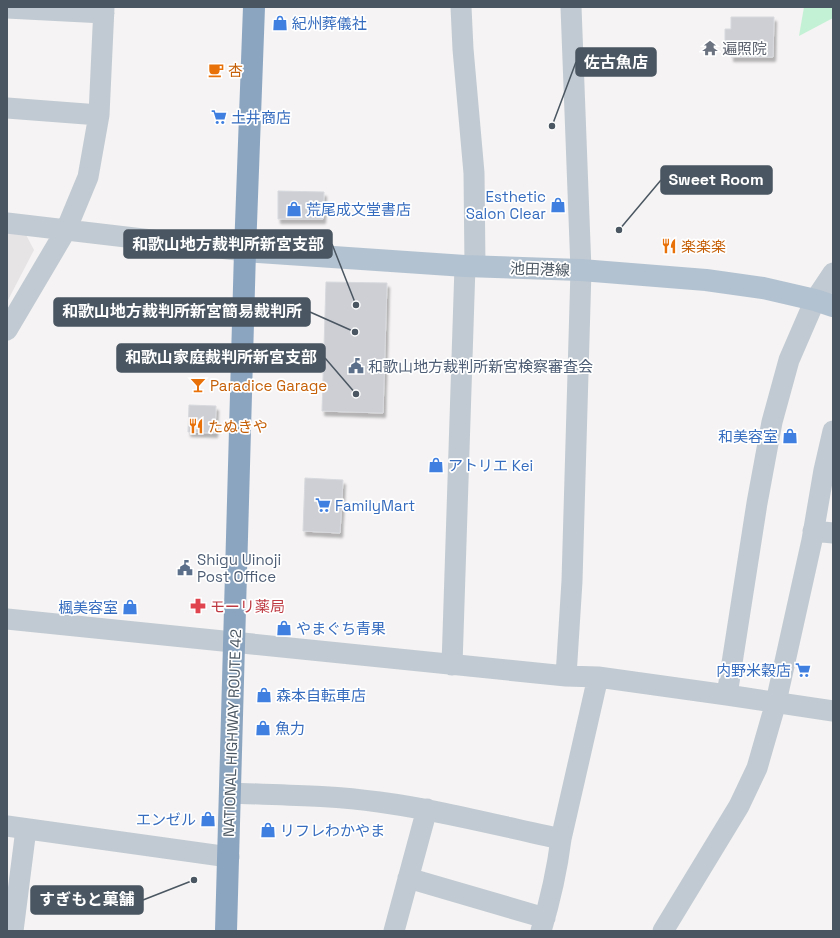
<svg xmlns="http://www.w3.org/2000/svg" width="840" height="938" font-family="'Space Grotesk','Noto Sans JP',sans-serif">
  <defs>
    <filter id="shadow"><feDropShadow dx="2.5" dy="4.5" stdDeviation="1" flood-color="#0004"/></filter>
  </defs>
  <rect width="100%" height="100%" fill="#f5f3f3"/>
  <!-- education -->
  <path fill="#e6e4e5" d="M7 230 24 231 34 250 7 302Z"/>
  <!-- green -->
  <path fill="#c3f1d5" d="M804 7H833V18L799 36Z"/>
  <!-- building -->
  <path fill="#cdcfd5" stroke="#d7d9de" filter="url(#shadow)" d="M731 17H774L773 57H731V45H725V29H731Z
    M278 191 324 192 323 219H278Z
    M326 282 387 283 383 413 322 411Z
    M189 405 216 406 215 433 188 432Z
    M305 478 343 480 340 533 303 531Z"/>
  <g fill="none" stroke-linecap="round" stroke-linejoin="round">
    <!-- minor -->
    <path stroke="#c1cad2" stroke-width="21" d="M461 7 463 49 474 173 475 266
      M7 8 104 13
      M7 108 99 115
      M7 223 245 251
      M7 330 66 230 88 177 99 115 104 7
      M813 531 833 533
      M7 619 566 676 598 677 727 695 833 711
      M452 665 465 266
      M566 676 572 581 581 270 571 7
      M727 695 757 503 772 422 789 360 815 300 833 273
      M230 793C280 795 330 795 379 802 440 810 500 826 561 839
      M7 826 229 857
      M408 878 545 918
      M13 931 26 829
      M394 931 427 809
      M541 931C550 901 557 871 561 839L598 677
      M663 931 739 806 757 768 776 702 812 540 824 470 833 431"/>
    <!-- major -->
    <path stroke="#b3c2d1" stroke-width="22" d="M245 251 465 266 581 270 706 280 763 288 815 300 833 306"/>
    <!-- highway -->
    <path stroke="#8ba5c1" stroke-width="22" d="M226 931 245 251 254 7"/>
  </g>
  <!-- icons -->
  <defs>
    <symbol id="shop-bare" viewBox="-9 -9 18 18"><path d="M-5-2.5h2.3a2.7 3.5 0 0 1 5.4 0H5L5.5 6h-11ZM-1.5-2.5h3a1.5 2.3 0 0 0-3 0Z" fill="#3f7fe0" stroke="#fff" stroke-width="2.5" paint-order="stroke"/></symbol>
    <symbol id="temple-bare" viewBox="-9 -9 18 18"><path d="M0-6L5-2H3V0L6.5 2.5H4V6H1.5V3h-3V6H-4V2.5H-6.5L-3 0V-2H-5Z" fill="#6b7280" stroke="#fff" stroke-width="2.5" paint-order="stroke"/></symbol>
    <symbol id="cafe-bare" viewBox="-9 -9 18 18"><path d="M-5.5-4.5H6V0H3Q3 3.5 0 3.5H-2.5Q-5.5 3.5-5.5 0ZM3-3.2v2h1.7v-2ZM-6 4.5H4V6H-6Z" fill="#e8710a" stroke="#fff" stroke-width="2.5" paint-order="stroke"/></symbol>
    <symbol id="supermarket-bare" viewBox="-9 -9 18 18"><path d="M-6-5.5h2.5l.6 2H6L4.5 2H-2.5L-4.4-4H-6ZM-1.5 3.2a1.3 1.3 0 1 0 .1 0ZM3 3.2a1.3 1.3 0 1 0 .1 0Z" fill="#3f7fe0" stroke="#fff" stroke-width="2.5" paint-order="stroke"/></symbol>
    <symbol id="restaurant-bare" viewBox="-9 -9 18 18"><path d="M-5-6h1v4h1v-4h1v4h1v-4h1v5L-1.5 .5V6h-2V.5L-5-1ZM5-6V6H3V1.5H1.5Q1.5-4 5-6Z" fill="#e8710a" stroke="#fff" stroke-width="2.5" paint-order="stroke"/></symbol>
    <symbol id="civic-bare" viewBox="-9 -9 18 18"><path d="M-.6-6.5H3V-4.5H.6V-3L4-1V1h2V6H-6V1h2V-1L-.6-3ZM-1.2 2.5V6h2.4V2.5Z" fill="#5c6f8a" stroke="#fff" stroke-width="2.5" paint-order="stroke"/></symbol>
    <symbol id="bar-bare" viewBox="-9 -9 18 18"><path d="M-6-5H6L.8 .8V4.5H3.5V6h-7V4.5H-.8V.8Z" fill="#e8710a" stroke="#fff" stroke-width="2.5" paint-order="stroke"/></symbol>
    <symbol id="pharmacy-bare" viewBox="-9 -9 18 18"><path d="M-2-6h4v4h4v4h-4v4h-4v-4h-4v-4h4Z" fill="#e0444e" stroke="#fff" stroke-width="2.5" paint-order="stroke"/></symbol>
  </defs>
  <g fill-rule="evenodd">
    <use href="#shop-bare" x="269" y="12" width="22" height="22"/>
    <use href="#temple-bare" x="699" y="37" width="22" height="22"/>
    <use href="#cafe-bare" x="205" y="59" width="22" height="22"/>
    <use href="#supermarket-bare" x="208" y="106" width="22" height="22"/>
    <use href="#shop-bare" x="547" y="194" width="22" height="22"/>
    <use href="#shop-bare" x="283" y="198" width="22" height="22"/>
    <use href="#restaurant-bare" x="658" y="235" width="22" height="22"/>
    <use href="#civic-bare" x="345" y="355" width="22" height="22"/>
    <use href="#bar-bare" x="187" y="374" width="22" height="22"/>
    <use href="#restaurant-bare" x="185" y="415" width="22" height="22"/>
    <use href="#shop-bare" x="779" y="425" width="22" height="22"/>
    <use href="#shop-bare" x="425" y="454" width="22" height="22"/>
    <use href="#supermarket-bare" x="312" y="494" width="22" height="22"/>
    <use href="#civic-bare" x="174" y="557" width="22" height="22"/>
    <use href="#pharmacy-bare" x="187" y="595" width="22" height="22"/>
    <use href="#shop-bare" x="119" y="596" width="22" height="22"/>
    <use href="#shop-bare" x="273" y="617" width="22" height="22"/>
    <use href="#supermarket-bare" x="792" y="659" width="22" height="22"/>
    <use href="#shop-bare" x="253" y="684" width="22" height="22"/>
    <use href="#shop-bare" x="252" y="717" width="22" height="22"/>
    <use href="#shop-bare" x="197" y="808" width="22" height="22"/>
    <use href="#shop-bare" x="257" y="819" width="22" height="22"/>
  </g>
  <g text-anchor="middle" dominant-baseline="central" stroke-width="3.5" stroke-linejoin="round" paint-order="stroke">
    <!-- shop labels -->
    <g font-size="15" fill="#366cbe" stroke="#fff" text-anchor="start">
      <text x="292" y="23">紀州葬儀社</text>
      <text x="231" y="117">土井商店</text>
      <text x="546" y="196" text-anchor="end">Esthetic<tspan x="546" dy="17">Salon Clear</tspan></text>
      <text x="306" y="209">荒尾成文堂書店</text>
      <text x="778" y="436" text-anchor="end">和美容室</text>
      <text x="448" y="465">アトリエ Kei</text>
      <text x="335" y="505">FamilyMart</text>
      <text x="118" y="607" text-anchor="end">楓美容室</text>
      <text x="296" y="628">やまぐち青果</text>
      <text x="791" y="670" text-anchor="end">内野米穀店</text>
      <text x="276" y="695">森本自転車店</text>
      <text x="275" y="728">魚力</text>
      <text x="196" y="819" text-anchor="end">エンゼル</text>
      <text x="280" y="830">リフレわかやま</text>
    </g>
    <!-- worship labels -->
    <g font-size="15" fill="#5b616d" stroke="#fff" text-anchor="start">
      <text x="722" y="48">遍照院</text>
    </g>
    <!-- food labels -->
    <g font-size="15" fill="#c56008" stroke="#fff" text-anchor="start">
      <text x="228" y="70">杏</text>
      <text x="681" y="246">楽楽楽</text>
      <text x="210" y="385">Paradice Garage</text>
      <text x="208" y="426">たぬきや</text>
    </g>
    <!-- street labels -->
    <g font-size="15" fill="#4a5661" stroke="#fff">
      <text transform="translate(540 269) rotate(2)">池田港線</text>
      <text transform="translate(232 733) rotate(-88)">NATIONAL HIGHWAY ROUTE 42</text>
    </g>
    <!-- service labels -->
    <g font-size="15" fill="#4e5e75" stroke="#fff" text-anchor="start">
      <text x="368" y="366">和歌山地方裁判所新宮検察審査会</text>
      <text x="197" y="559">Shigu Uinoji<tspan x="197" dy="17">Post Office</tspan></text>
    </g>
    <!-- health labels -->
    <g font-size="15" fill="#be3a42" stroke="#fff" text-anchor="start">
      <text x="210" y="606">モーリ薬局</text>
    </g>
  </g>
  <!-- callouts -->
  <path fill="none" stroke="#4a5661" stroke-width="1.5" d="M552 126L576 62M619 230L661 180M356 305L332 244M355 332L310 312M356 394L325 358M194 880L143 900"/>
  <g fill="#4a5661" stroke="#fff" stroke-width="1.5">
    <circle cx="552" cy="126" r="4"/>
    <circle cx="619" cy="230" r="4"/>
    <circle cx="356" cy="305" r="4"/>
    <circle cx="355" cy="332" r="4"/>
    <circle cx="356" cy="394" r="4"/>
    <circle cx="194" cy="880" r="4"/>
  </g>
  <g fill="#4a5661" stroke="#4a5661" stroke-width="1.5">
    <rect x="576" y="48" width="80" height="28" rx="4"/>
    <rect x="661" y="166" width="111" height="28" rx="4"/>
    <rect x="124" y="230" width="208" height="28" rx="4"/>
    <rect x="54" y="298" width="256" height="28" rx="4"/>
    <rect x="117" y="344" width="208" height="28" rx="4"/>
    <rect x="31" y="886" width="112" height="28" rx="4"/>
  </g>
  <g font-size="16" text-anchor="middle" font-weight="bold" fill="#fff">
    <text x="616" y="68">佐古魚店</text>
    <text x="716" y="185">Sweet Room</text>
    <text x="228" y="250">和歌山地方裁判所新宮支部</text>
    <text x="182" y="317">和歌山地方裁判所新宮簡易裁判所</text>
    <text x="221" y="363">和歌山家庭裁判所新宮支部</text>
    <text x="87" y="905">すぎもと菓舗</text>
  </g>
  <!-- border -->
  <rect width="840" height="938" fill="none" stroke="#4a5661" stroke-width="16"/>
</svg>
